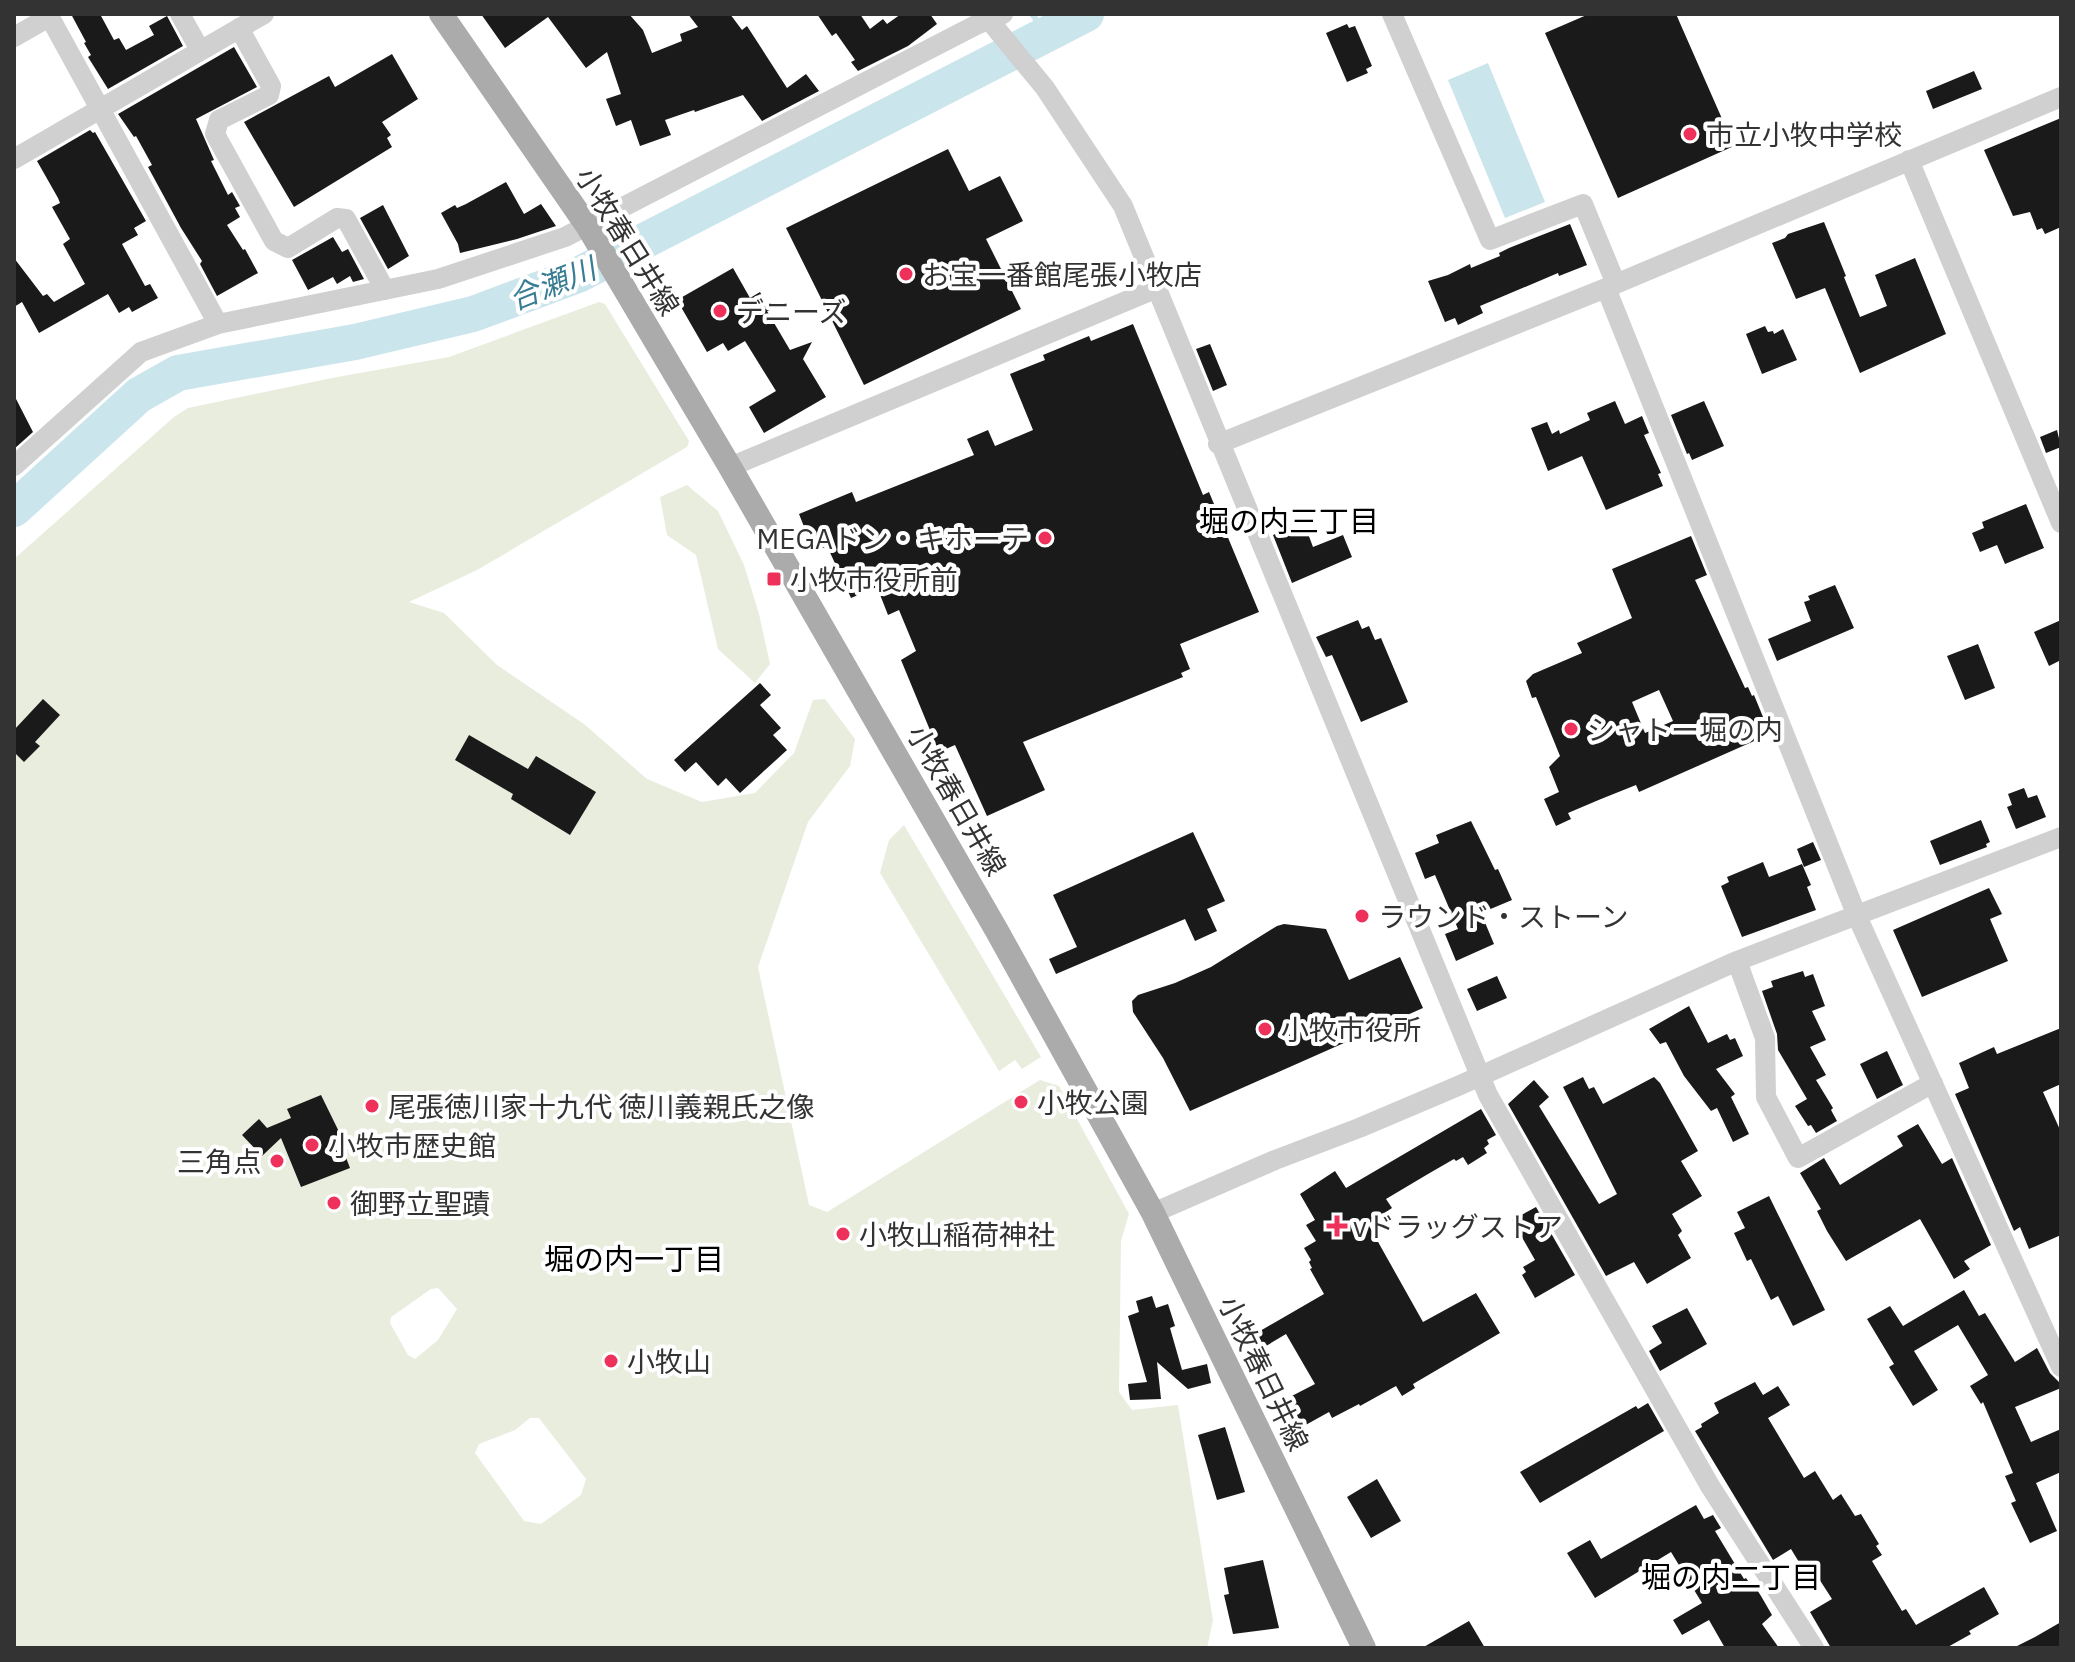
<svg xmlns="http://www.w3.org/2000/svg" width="2075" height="1662" font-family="'IBM Plex Sans','Noto Sans JP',sans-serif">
  <rect width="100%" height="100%" fill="#fff"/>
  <!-- green -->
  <path fill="#e8edde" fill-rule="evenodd" d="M599 302 605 304 689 441 687 447 477 570 409 602 444 613 497 665 584 724 647 779 702 802 755 793 794 753 813 700 825 699 855 739 850 766 808 822 758 967 809 1205 827 1212 1040 1080 1059 1086 1129 1214 1121 1241 1119 1392 1132 1410 1178 1405 1213 1621 1207 1648H14V559L174 417 188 408 332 378 449 357ZM438 1288 457 1309 438 1340 415 1359 408 1355 390 1323 391 1317 431 1289ZM530 1418H539L586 1479 581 1495 541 1524 524 1521 475 1453 479 1444 515 1430Z
    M687 485 718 511 744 565 759 614 770 664 755 683 718 649 696 555 667 535 660 497Z
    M904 825 1041 1057 1022 1069 1015 1060 999 1071 880 873 889 840Z"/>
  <!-- water -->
  <path fill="#cbe5ed" d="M1488 63 1545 202 1505 218 1448 80Z"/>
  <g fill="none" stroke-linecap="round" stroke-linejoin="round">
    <!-- stream -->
    <path stroke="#cbe5ed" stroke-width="6" d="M1032 14 1047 34"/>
    <!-- river -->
    <path stroke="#cbe5ed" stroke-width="36" d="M14 509 139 395 178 373 355 342 473 314 578 275 1086 14"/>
  </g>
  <!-- building -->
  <path fill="#1a1a1a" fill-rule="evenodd" d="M71 14H100L114 40 119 38 126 50 154 35 149 26 167 16 183 46 108 89 88 57 91 55 84 43 86 42Z
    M481 14H629L643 30 652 53 682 41 680 34 698 27 688 14H730L742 30 747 26 787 88 806 74 819 91 762 121 743 95 695 112 694 110 665 120 671 135 640 146 631 120 616 126 606 99 621 94 607 52 586 68 548 17 505 48Z
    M817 14H860L870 29 883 19 887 24 901 14H930L937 24 908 46 858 71 851 62 855 60 836 33 832 36Z
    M1589 14H1676L1734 146 1618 198 1545 33Z
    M1347 24 1349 28 1355 26 1372 66 1366 69 1368 73 1347 82 1326 33Z
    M234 47 257 87 196 119 214 160 211 161 228 195 232 192 240 206 235 208 240 217 227 225 243 250 245 249 258 273 217 296 200 264 202 261 181 228 148 167 152 165 136 136 134 137 118 114Z
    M392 54 418 99 382 122 391 135 387 138 392 147 294 207 244 122 329 76 335 87Z
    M1974 71 1982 89 1933 109 1926 91Z
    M2061 118V227L2045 234 2042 228 2037 230 2030 212 2013 216 1984 150Z
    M90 130 93 133 95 132 146 221 134 228 138 235 122 244 145 286 150 284 158 298 132 312 129 307 119 313 108 294 39 333 22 302 14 307V258L43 296 47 294 54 302 85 284 63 244 70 239 52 207 60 203 58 198 37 161Z
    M948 149 969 191 1000 176 1023 221 986 239 1021 309 864 385 786 228Z
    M506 182 524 214 541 204 556 226 517 239 460 253 458 244 441 213 455 205 457 208 466 204Z
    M383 205 409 256 388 269 360 218Z
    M1824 222 1846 276 1844 277 1860 317 1887 306 1875 275 1915 258 1946 334 1860 373 1825 288 1796 299 1772 243 1785 238 1788 234Z
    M1570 224 1587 265 1559 276 1558 273 1480 306 1483 313 1458 325 1455 318 1445 322 1428 281 1448 275 1470 264 1471 268 1500 256 1499 253 1509 248Z
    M333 237 342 252 348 249 364 279 353 282 350 276 337 284 333 277 308 290 292 260Z
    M733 268 750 298 760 292 770 310 767 311 790 350 812 342 803 359 826 397 764 433 749 407 776 391 745 341 728 351 723 343 707 352 677 300Z
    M1133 324 1203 495 1209 492 1259 612 1180 644 1190 669 1181 673 1183 677 1023 742 1045 790 987 816 955 745 939 752 901 660 916 651 899 610 888 615 877 587 851 598 827 546 814 552 799 514 852 492 856 502 974 455 967 439 988 430 995 446 1033 430 1010 374 1045 360 1043 355 1089 336 1091 341Z
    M1765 326 1768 332 1773 331 1774 334 1783 329 1797 360 1762 374 1746 334Z
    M1210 344 1227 385 1213 391 1196 349Z
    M14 395 33 432 14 449Z
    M1615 401 1625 424 1642 416 1649 433 1644 435 1661 473 1658 474 1663 486 1606 510 1582 456 1548 471 1531 428 1547 422 1552 434 1559 430 1560 434 1590 420 1587 413Z
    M1704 401 1724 446 1692 460 1689 453 1687 454 1671 415Z
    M2057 430 2061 447 2046 453 2040 437Z
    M2026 504 2044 548 2005 564 1997 545 1980 552 1972 533 1984 528 1982 522Z
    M1301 523 1304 532 1307 531 1313 547 1343 535 1352 557 1292 583 1273 535Z
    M1691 536 1707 575 1695 580 1696 582 1745 688 1748 687 1752 696 1754 695 1770 734 1639 792 1636 785 1601 799 1568 813 1571 819 1556 826 1544 799 1559 792 1549 767 1560 756 1536 697 1532 698 1526 681 1533 674 1582 653 1577 643 1632 618 1612 569ZM1659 690 1673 721 1645 733 1632 702Z
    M1835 585 1854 628 1777 661 1768 639 1811 621 1804 602 1810 600 1808 596Z
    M1358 620 1362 629 1369 626 1375 640 1381 638 1408 702 1361 722 1332 655 1326 657 1316 637Z
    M2061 620V660L2049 666 2034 632Z
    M1978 644 1995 688 1965 700 1947 656Z
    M760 683 771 695 760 705 781 728 773 735 787 750 740 793 726 778 718 786 696 762 685 772 674 760Z
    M43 699 60 715 35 742 40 746 24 762 14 752V730Z
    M469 735 528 769 536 756 596 792 570 835 511 799 513 794 455 760Z
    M2024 788 2028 798 2037 795 2046 817 2016 829 2007 807 2012 805 2008 794Z
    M1981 820 1990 842 1986 844 1987 847 1940 865 1930 841Z
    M1471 821 1495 870 1498 869 1512 900 1481 913 1494 944 1456 961 1445 934 1458 929 1435 875 1425 879 1415 853 1439 843 1436 835Z
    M1193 832 1225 901 1207 909 1217 931 1195 941 1185 919 1056 974 1049 959 1077 947 1053 895Z
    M1813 842 1821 860 1804 867 1797 849Z
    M1763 862 1769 877 1802 864 1811 885 1807 887 1816 910 1742 937 1721 886 1729 882 1727 877Z
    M1989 888 2002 914 1990 919 2008 961 1922 997 1893 930Z
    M1284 924 1326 929 1349 980 1400 957 1423 1008 1190 1111 1163 1058 1133 1012 1132 1001 1138 995 1175 983 1211 967 1277 926Z
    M1803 971 1805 977 1813 974 1825 1006 1812 1011 1826 1040 1810 1047 1826 1075 1816 1080 1833 1108 1831 1110 1837 1121 1816 1133 1811 1125 1808 1126 1795 1106 1807 1099 1778 1050 1777 1034 1762 991 1773 987 1771 981Z
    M1497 976 1507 998 1477 1011 1467 989Z
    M1689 1006 1708 1043 1727 1034 1730 1040 1735 1038 1743 1056 1716 1069 1735 1094 1731 1097 1749 1134 1733 1142 1717 1108 1711 1111 1684 1076 1666 1042 1660 1044 1649 1029Z
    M2061 1028V1084L2043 1092 2061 1132V1235L2029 1249 2020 1227 2014 1231 1955 1094 1969 1088 1959 1063 1994 1047 1997 1054Z
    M1887 1051 1903 1085 1877 1099 1860 1064Z
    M1583 1077 1589 1089 1594 1087 1603 1104 1654 1077 1660 1083 1698 1151 1681 1161 1702 1196 1672 1214 1682 1231 1678 1235 1691 1258 1647 1284 1634 1262 1606 1276 1508 1104 1534 1080 1549 1097 1539 1106 1599 1204 1617 1194 1563 1087Z
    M321 1095 346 1146 342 1147 350 1168 301 1187 281 1138 262 1156 242 1135 259 1119 267 1128 291 1118 287 1109Z
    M1481 1109 1496 1135 1487 1140 1489 1144 1484 1148 1487 1153 1468 1165 1463 1157 1456 1161 1454 1159 1428 1174 1386 1199 1392 1208 1368 1224 1423 1322 1476 1293 1500 1333 1413 1384 1415 1388 1402 1396 1396 1386 1360 1406 1359 1404 1332 1418 1329 1412 1302 1427 1286 1399 1315 1384 1286 1334 1256 1352 1248 1338 1324 1294 1310 1269 1312 1268 1309 1262 1311 1260 1304 1248 1316 1241 1306 1225 1315 1220 1300 1194 1335 1171 1346 1188Z
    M1918 1124 1942 1164 1952 1158 1991 1245 1964 1261 1970 1269 1954 1279 1920 1219 1846 1261 1827 1231 1817 1211 1821 1209 1800 1173 1824 1158 1840 1185 1903 1146 1897 1136Z
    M1769 1196 1825 1310 1793 1326 1778 1296 1771 1300 1751 1259 1747 1261 1734 1233 1745 1228 1737 1212Z
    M1536 1207 1575 1275 1535 1298 1522 1275 1526 1272 1523 1267 1535 1260 1512 1220Z
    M1964 1290 1979 1316 1985 1313 2015 1362 2037 1348 2050 1373 2061 1384V1388L2015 1407 2031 1442 2061 1429V1472L2036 1483 2057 1531 2030 1543 2011 1503 2016 1501 2005 1476 2013 1473 1983 1402 1981 1404 1970 1386 1988 1375 1958 1325 1914 1351 1938 1390 1913 1406 1889 1367 1894 1364 1867 1319 1890 1306 1903 1326Z
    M1152 1296 1156 1308 1168 1304 1175 1326 1170 1328 1182 1370 1207 1364 1211 1383 1188 1389 1157 1362 1161 1399 1130 1400 1128 1384 1147 1382 1128 1316 1139 1312 1136 1301Z
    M1687 1308 1707 1344 1660 1371 1649 1351 1662 1343 1652 1326Z
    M1755 1382 1763 1395 1778 1386 1790 1405 1768 1418 1804 1478 1815 1471 1833 1500 1841 1494 1855 1516 1861 1514 1879 1544 1876 1546 1882 1555 1872 1561 1902 1611 1906 1609 1916 1625 1984 1587 1999 1614 1969 1631 1971 1634 1946 1648H1831L1810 1612 1832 1599 1812 1568 1805 1572 1791 1549 1773 1560 1695 1431 1702 1427 1701 1424 1719 1413 1714 1403Z
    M1648 1403 1664 1431 1540 1503 1520 1472 1636 1406 1638 1409Z
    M1225 1427 1245 1492 1217 1500 1198 1435Z
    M1377 1479 1401 1521 1371 1538 1347 1497Z
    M1696 1505 1704 1519 1713 1515 1721 1528 1715 1531 1744 1579 1746 1578 1752 1587 1754 1585 1761 1596 1772 1615 1762 1624 1779 1648H1725L1709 1620 1682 1635 1673 1620 1702 1603 1671 1552 1595 1598 1567 1553 1590 1540 1601 1559Z
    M1263 1560 1279 1628 1233 1634 1224 1595 1229 1594 1224 1568Z
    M1469 1621 1485 1648H1422Z
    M2061 1622V1648H2013L2035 1637Z"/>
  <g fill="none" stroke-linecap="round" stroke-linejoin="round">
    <!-- minor -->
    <path stroke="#d0d0d0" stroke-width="20" d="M48 14 218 324
      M180 14 200 50
      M1392 14 1490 240 1583 204 1616 284
      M989 20 1045 88 1123 206 1488 1095 1710 1486 1814 1648
      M239 28 271 86 269 95 219 120 215 134 274 241 288 248 337 218 346 219 385 290
      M14 37 49 17
      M14 159 264 14
      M1909 160 2061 523
      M1606 288 1857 916 2061 1367
      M1218 444 1606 288 2061 97
      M14 466 141 352 218 324 438 279 565 237 976 25 1003 14
      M730 467 1155 289
      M1737 961 1765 1038 1766 1097 1798 1158 1933 1083
      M1153 1213 1275 1160 1359 1128 1458 1086 1737 961 2061 837"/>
    <!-- major -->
    <path stroke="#ababab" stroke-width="24" d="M441 14 588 227 730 467 997 931 1153 1213 1364 1648"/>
  </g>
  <!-- markers -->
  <g fill="#ee315a" stroke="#fff" stroke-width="3">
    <circle cx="1690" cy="134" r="8"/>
    <circle cx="906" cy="274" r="8"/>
    <circle cx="720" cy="311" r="8"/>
    <circle cx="1045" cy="538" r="8"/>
    <rect x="766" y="571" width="16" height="16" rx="4"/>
    <circle cx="1571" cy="729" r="8"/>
    <circle cx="1362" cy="916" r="8"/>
    <circle cx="1265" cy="1029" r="8"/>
    <circle cx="1021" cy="1102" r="8"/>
    <circle cx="372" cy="1106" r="8"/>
    <circle cx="312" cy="1145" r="8"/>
    <circle cx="277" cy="1161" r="8"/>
    <circle cx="334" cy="1203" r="8"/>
    <path d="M1333 1214h8v8h8v8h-8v8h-8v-8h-8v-8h8z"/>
    <circle cx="843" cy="1234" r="8"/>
    <circle cx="611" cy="1361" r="8"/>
  </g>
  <g text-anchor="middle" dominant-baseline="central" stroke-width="8" stroke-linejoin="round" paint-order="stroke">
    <!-- poi labels -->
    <g font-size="28" fill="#333" stroke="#fff" text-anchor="start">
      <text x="1706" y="134">市立小牧中学校</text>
      <text x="922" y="274">お宝一番館尾張小牧店</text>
      <text x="736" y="311">デニーズ</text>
      <text x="1029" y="538" text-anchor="end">MEGAドン・キホーテ</text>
      <text x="790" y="579">小牧市役所前</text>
      <text x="1587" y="729">シャトー堀の内</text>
      <text x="1378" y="916">ラウンド・ストーン</text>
      <text x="1281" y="1029">小牧市役所</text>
      <text x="1037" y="1102">小牧公園</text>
      <text x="388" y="1106">尾張徳川家十九代 徳川義親氏之像</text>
      <text x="328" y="1145">小牧市歴史館</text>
      <text x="261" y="1161" text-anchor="end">三角点</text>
      <text x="350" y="1203">御野立聖蹟</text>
      <text x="1353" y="1226">vドラッグストア</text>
      <text x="859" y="1234">小牧山稲荷神社</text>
      <text x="627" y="1361">小牧山</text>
    </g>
    <!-- street labels -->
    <g font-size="28" fill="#333" stroke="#fff">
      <text transform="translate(628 241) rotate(58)">小牧春日井線</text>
      <text transform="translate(957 800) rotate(60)">小牧春日井線</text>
      <text transform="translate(1264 1373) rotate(64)">小牧春日井線</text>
    </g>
    <!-- water labels -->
    <g font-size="30" font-style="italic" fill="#397d94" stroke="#fff">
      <text transform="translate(552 283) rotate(-22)">合瀬川</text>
    </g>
    <!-- neighbourhood labels -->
    <g font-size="30" fill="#000" stroke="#fff">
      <text x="1289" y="520">堀の内三丁目</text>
      <text x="634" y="1258">堀の内一丁目</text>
      <text x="1731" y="1576">堀の内二丁目</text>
    </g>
  </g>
  <!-- border -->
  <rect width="2075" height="1662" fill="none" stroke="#333333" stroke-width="32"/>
</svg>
